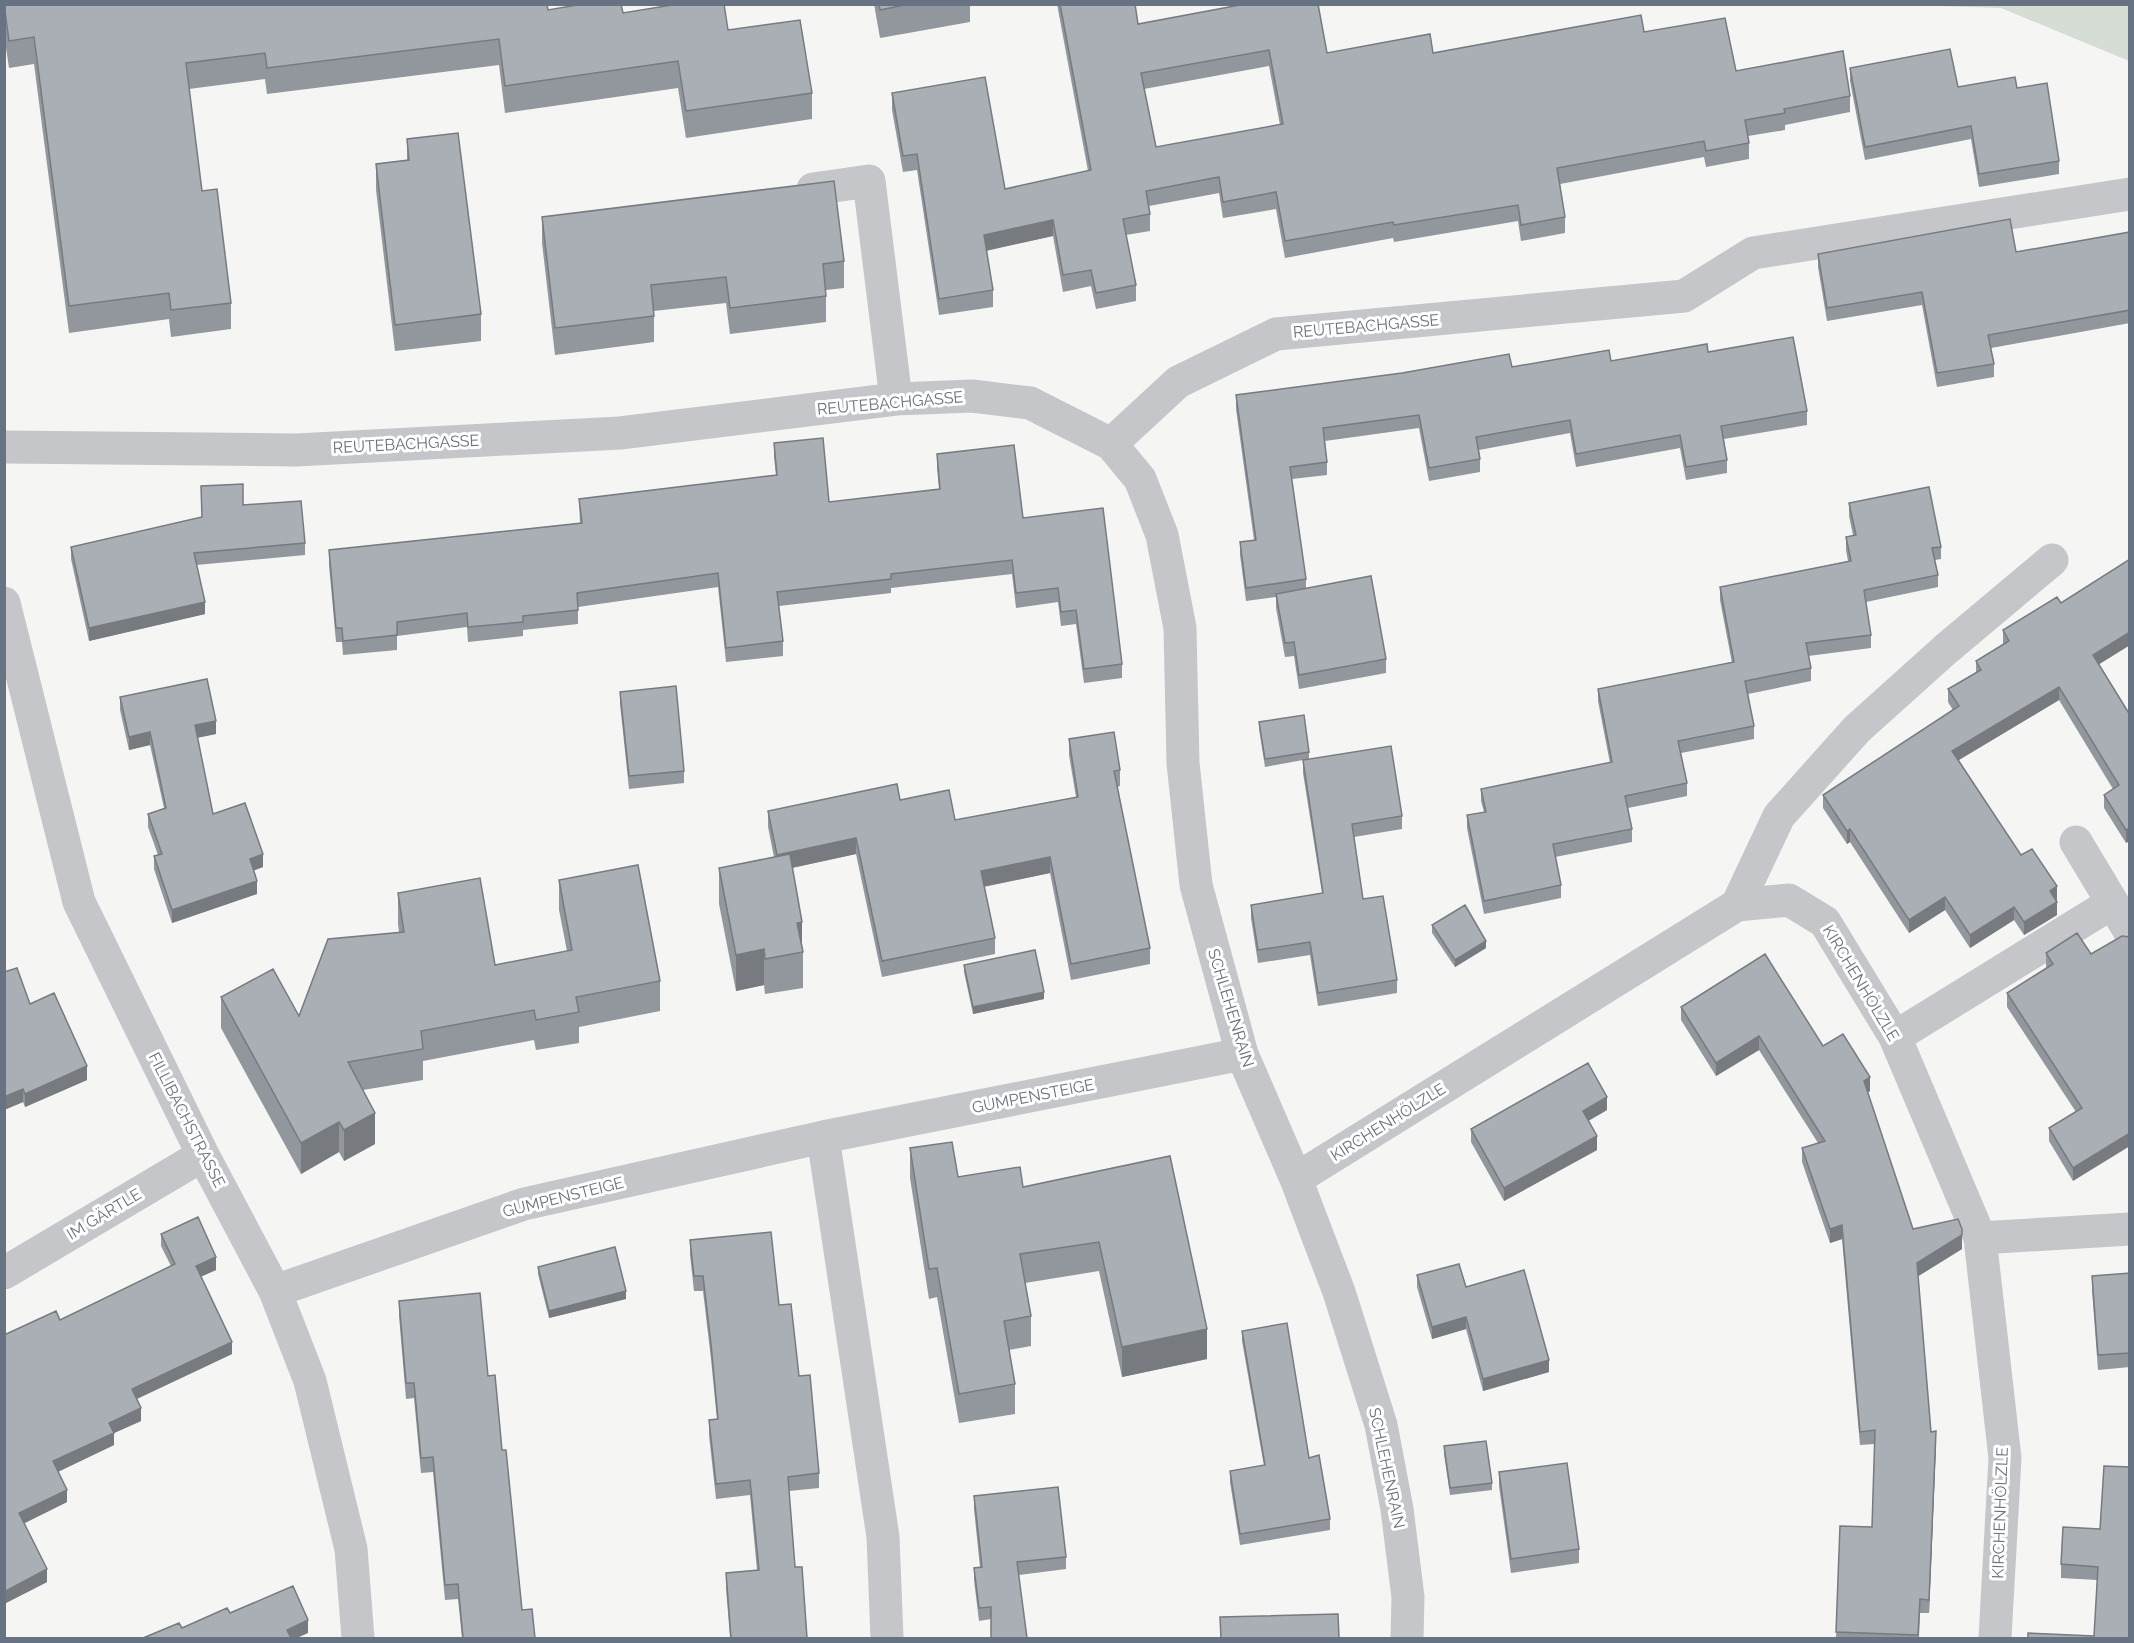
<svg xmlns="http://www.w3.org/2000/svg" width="2134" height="1643" font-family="Raleway,sans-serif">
  <rect width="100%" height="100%" fill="#f5f6f3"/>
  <!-- green -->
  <path fill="#d6ddd4" d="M1905 5H2129V61L2001 8Z"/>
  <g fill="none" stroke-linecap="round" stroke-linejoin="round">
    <!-- minor -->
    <path stroke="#c4c6ca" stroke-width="33" d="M813 189 869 181 896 399
      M1111 444 1140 479 1162 535 1180 628 1183 763 1196 885 1242 1054 1296 1179 1339 1292 1381 1425 1397 1509 1408 1597 1407 1638
      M4 447 296 450 620 433 896 399 972 396 1030 403 1111 444 1178 382 1276 334 1684 296 1753 253 2130 194
      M4 603 79 902 203 1155 275 1291 310 1381 351 1549 358 1638
      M2076 842 2130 932
      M1737 905 1779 816 1857 729 1946 649 2052 560
      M1895 1037 2112 903
      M823 1137 883 1537 887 1638
      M1296 1179 1737 905 1789 900 1825 922 1895 1037 1980 1238 2005 1458 1995 1638
      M1980 1238 2130 1229
      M4 1273 203 1155
      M275 1291 524 1204 823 1137 1242 1054"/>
  </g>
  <!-- wall -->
  <path fill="#92969d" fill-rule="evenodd" d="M4 4 548 10 623 13 728 30 812 93V119L686 138 678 88 505 113 499 65 267 94 265 79 189 89 202 191 231 303V329L171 337 169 319 69 333 34 64 9 68 4 34Z
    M874 4H970V22L880 38Z
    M1057 4H1135L1138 24 1327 53H1433L1644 32 1736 71 1850 96V112L1785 125V130L1748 136 1749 143V159L1706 167 1704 157 1560 184 1565 217V233L1521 241 1518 221 1394 242 1393 238 1285 258 1276 209 1223 218 1219 193 1149 206 1150 214V231L1126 235 1136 285V301L1096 309 1091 286 1063 292 1053 236 986 251 993 290V307L939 315 917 170 903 172 892 110V93L1005 189 1088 171ZM1269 66 1280 125 1156 147 1144 89Z
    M1850 68 1958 87 2017 88 2059 161V174L1979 187 1971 139 1865 160 1850 81Z
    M407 139 481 314V341L395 351 376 190V164L407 160Z
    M542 217 844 261V288L826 290V322L730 334 726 303 654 311V342L555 355 542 243Z
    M2130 232V323L1991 348 1994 364V377L1937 387 1922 305 1827 321 1818 267V254L2016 252Z
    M1708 352 1807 411V425L1724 439 1727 460V473L1686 480 1680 448 1576 467 1570 433 1479 450 1480 459V472L1429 481 1419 428 1325 441 1327 462V475L1292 479 1306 579V588L1386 659V673L1299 689 1294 656 1285 657 1276 608V597L1246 601 1240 555V542L1254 540 1236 409V395L1512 367 1611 361Z
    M774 443 829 502 939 489 937 468V454L1023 518 1122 664V678L1084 683 1076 624 1061 626 1058 602 1016 608 1012 574 891 588V593L779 606 783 641V656L726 662 718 587 578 607V624L523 630V636L468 642 467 627 397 636V650L343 655 342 642H336L329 565V550L580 523 579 499 776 476 774 457Z
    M201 486 243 505 305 543V555L196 565 205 614 89 641 71 559V547L202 517Z
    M1849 503 1941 547V559L1935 560 1938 575V587L1866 602 1871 635V648L1808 656 1811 668V681L1748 694 1754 726V739L1681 753 1687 783V796L1628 808 1632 829V842L1555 857 1561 885V898L1484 914 1467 828V815L1484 812 1481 801V789L1610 763 1598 701V689L1732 663 1720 600V587L1848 561 1846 550V537L1853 535 1849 516Z
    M2130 559V645L2099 664 2130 715 2126 843 2104 808V795L2113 789 2059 700 1959 760 2021 855 2057 900V915L2024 935 2014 920 1970 948 1945 910 1909 933 1850 842 1847 844 1823 808V795L1953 710 1948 702V689L1976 672V661L2003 644V630L2061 603Z
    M620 692 684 771V783L629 789 620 704Z
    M120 697 216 734 197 738 213 814 263 867 254 870 257 894 172 923 154 869V856L158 855 148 827V814L164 808 150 745 129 750 120 710Z
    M1259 722 1309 752V759L1402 816V829L1354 837 1363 899 1397 980V993L1318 1006 1310 955 1258 963 1251 918V905L1322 893 1303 773V760L1265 767 1259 729Z
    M1069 739 1120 770V786L1117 787 1150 948V964L1071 980 1050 873 984 887 995 938V954L882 977 856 854 792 868 803 952V988L765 994 764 985 736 991 719 904V868L774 857 768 827V811L900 800 955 820 1076 797 1069 755Z
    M559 880 660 981V1011L579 1027V1043L536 1050 534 1040 423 1061V1080L363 1090 375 1144 344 1161 339 1152 301 1174 221 1028V997L299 1016 399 932 398 924V893L495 965 567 951 559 910Z
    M1432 925 1486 948 1455 967 1432 933Z
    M2130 937 2073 1181 2049 1141V1128L2076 1112 2007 1007V993L2047 968 2046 966V953L2091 954Z
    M964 965 1044 999 973 1014 964 972Z
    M30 1004 87 1080 25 1107 23 1102 4 1110Z
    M1681 1007 1823 1046 1870 1091 1867 1093 1913 1229 1962 1249 1918 1276 1931 1432 1936 1444 1929 1613H1920L1919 1638H1836L1840 1526 1872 1527 1875 1444 1860 1445 1842 1239 1830 1243 1802 1162V1148L1818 1143 1759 1050 1716 1076 1681 1020Z
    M1607 1110 1588 1121 1597 1150 1504 1201 1471 1142V1129Z
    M910 1148 958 1177 1023 1187 1170 1156 1207 1359 1122 1377 1099 1271 1025 1283 1031 1316V1346L1009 1350 1015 1384V1414L959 1423 937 1297 929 1299 910 1178Z
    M161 1234 216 1270 201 1276 232 1354 137 1399 141 1421 114 1433V1445L58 1472 67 1502 24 1523 47 1582 4 1604V1335L60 1320 171 1266 161 1246Z
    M690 1240 779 1305 799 1376 819 1473V1488L789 1491 795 1567 807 1638H730L726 1588V1573L757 1570 750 1495 716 1499 709 1435V1420H717L711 1359 703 1291H694L690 1255Z
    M538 1267 626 1299 549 1318 538 1274Z
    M2130 1273V1367L2098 1370 2092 1290V1276Z
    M1417 1275 1466 1287 1549 1372 1483 1391 1466 1329 1432 1339 1417 1287Z
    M399 1301 488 1376 502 1450 522 1610 535 1638H462L458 1599 445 1600 433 1472 421 1473 414 1398 406 1399 399 1316Z
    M1242 1331 1309 1458 1330 1519V1530L1240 1545 1230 1482V1471L1264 1466 1242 1341Z
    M1444 1446 1492 1483V1490L1450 1495 1444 1454Z
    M2104 1466 2130 1467V1638H2028V1633L2094 1636 2097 1580 2061 1578V1564L2063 1527 2100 1529Z
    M1499 1472 1579 1549V1563L1511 1573 1499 1486Z
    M974 1496 1066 1557V1569L1019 1575 991 1619 979 1621 974 1580V1568L980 1567 974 1509Z"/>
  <!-- shaded-wall -->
  <path fill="#777a7f" d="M1053 220V236L984 251V235Z
    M205 602V614L89 641V628Z
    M2130 632V645L2093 668V655Z
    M2059 687V700L1952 764V751Z
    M216 721V734L195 738V725Z
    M150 732V745L129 750V737Z
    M2130 828V841L2126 843V830Z
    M1850 829V842L1847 844V831Z
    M856 838V854L777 871V855Z
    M263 854V867L250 872V859Z
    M1050 857V873L981 887V871Z
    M257 881V894L172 923V910Z
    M2057 886V900L2050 904V891Z
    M1945 897V910L1909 933V920Z
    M2057 902V915L2024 935V922Z
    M2014 907V920L1970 948V935Z
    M802 922V952L797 923Z
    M1486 941V948L1455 967V960Z
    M764 949V985L736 991V955Z
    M1044 992V999L973 1014V1007Z
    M1759 1036V1050L1716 1076V1063Z
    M87 1066V1080L25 1107V1094Z
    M1870 1077V1091L1864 1095V1081Z
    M23 1089V1102L4 1110V1097Z
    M1607 1097V1110L1583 1124V1111Z
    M375 1113V1144L344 1161V1130Z
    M339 1122V1152L301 1174V1143Z
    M2130 1133V1146L2073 1181V1168Z
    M1597 1136V1150L1504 1201V1188Z
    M1842 1225V1239L1830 1243V1229Z
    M1962 1235V1249L1917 1277V1263Z
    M216 1257V1270L196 1279V1266Z
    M626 1291V1299L549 1318V1311Z
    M1466 1317V1329L1432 1339V1327Z
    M1207 1329V1359L1122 1377V1347Z
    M232 1342V1354L132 1401V1389Z
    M1549 1360V1372L1483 1391V1379Z
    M141 1408V1421L114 1433V1445L53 1474V1461L109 1423Z
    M1936 1431V1444L1929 1613V1600Z
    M67 1490V1502L19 1526V1513Z
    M47 1569V1582L4 1604V1592Z
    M308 1620V1633L297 1638H287V1630Z"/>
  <!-- building -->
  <path fill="#aaafb6" stroke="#777a7f" stroke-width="1.5" fill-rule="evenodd" d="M4 4H547L548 10 583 4H621L623 13 678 4H724L728 30 800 20 812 93 686 111 678 61 505 86 499 39 267 68 265 53 186 63 202 191 217 189 231 303 171 310 169 293 69 306 34 37 9 41Z
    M879 4H909L880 10Z
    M1060 4H1135L1138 24 1245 4H1318L1327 53 1430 34 1433 53 1641 15 1644 32 1725 18 1736 71 1843 51 1850 96 1784 109 1785 113 1745 120 1749 143 1706 151 1704 141 1557 168 1565 217 1521 225 1518 205 1394 225 1393 222 1285 241 1276 192 1223 202 1219 177 1146 191 1150 214 1123 219 1136 285 1096 293 1091 270 1063 275 1053 220 984 235 993 290 939 299 917 154 903 156 892 93 985 77 1005 189 1091 170ZM1269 50 1283 124 1156 147 1141 73Z
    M1950 49 1958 87 2015 77 2017 88 2047 83 2059 161 1979 174 1971 126 1865 147 1850 68Z
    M458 133 481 314 395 325 376 164 409 160 407 139Z
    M834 181 844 261 823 264 826 296 730 308 726 277 651 285 654 316 555 328 542 217Z
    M2010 219 2016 252 2130 232V310L1988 335 1994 364 1937 373 1922 292 1827 308 1818 254Z
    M1793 337 1807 411 1721 426 1727 460 1686 467 1680 435 1576 454 1570 420 1476 437 1480 459 1429 468 1419 415 1323 428 1327 462 1290 467 1306 579 1246 588 1240 542 1256 540 1236 395 1402 373 1509 354 1512 367 1609 350 1611 361 1707 344 1708 352Z
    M823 438 829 502 940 489 937 454 1014 445 1023 518 1103 508 1122 664 1084 669 1076 610 1061 612 1058 588 1016 593 1012 560 891 574V579L777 592 783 641 726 648 718 573 577 593 578 610 523 616V622L468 627 467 613 397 622V635L343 641 342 628H336L329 550 582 523 579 499 777 475 774 443Z
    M243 484V505L301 501 305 543 194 553 205 602 89 628 71 547 202 517 201 486Z
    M1929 487 1941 547 1932 548 1938 575 1864 590 1871 635 1806 643 1811 668 1745 681 1754 726 1678 741 1687 783 1625 796 1632 829 1553 844 1561 885 1484 901 1467 815 1486 812 1481 789 1612 762 1598 689 1734 662 1720 587 1851 561 1846 537 1856 535 1849 503Z
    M2130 559V632L2093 655 2130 715V828L2126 830 2104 795 2119 785 2059 687 1952 751 2021 855 2032 849 2057 886 2050 891 2057 902 2024 922 2014 907 1970 935 1945 897 1909 920 1850 829 1847 831 1823 795 1959 706 1948 689 1981 670 1976 661 2009 641 2003 630 2057 597 2061 603Z
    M1371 576 1386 659 1299 675 1294 642 1285 643 1276 594Z
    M207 679 216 721 195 725 213 814 245 803 263 854 250 859 257 881 172 910 154 856 162 854 148 814 166 808 150 732 129 737 120 697Z
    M676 686 684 771 629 776 620 692Z
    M1304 715 1309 752 1265 759 1259 722Z
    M1114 732 1120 770 1114 771 1150 948 1071 964 1050 857 981 871 995 938 882 961 856 838 777 855 768 811 897 784 900 800 949 790 955 820 1078 797 1069 739Z
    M1391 746 1402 816 1352 824 1363 899 1383 896 1397 980 1318 993 1310 942 1258 950 1251 905 1323 893 1303 760Z
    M790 854 802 922 797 923 803 952 765 959 764 949 736 955 719 868Z
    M638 865 660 981 576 997 579 1012 536 1020 534 1010 421 1031 423 1049 348 1062 375 1113 344 1130 339 1122 301 1143 221 997 273 969 299 1016 328 939 404 932 398 893 480 878 495 965 572 950 559 880Z
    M1465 905 1486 941 1455 960 1432 925Z
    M2077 933 2091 954 2122 936 2130 937V1133L2073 1168 2049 1128 2082 1108 2007 993 2053 964 2046 953Z
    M1035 950 1044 992 973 1007 964 965Z
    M1765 954 1823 1046 1843 1034 1870 1077 1864 1081 1913 1229 1958 1219 1962 1229V1235L1917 1263 1931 1432 1936 1431 1929 1600 1920 1599 1918 1635 1836 1632 1840 1526 1872 1527 1875 1430 1860 1432 1842 1225 1830 1229 1802 1148 1825 1141 1759 1036 1716 1063 1681 1007Z
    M17 968 30 1004 54 993 87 1066 25 1094 23 1089 4 1097V972Z
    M1588 1063 1607 1097 1583 1111 1597 1136 1504 1188 1471 1129Z
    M952 1142 958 1177 1020 1167 1023 1187 1170 1156 1207 1329 1122 1347 1099 1242 1020 1254 1031 1316 1004 1321 1015 1384 959 1394 937 1268 929 1269 910 1148Z
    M198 1217 216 1257 196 1266 232 1342 132 1389 141 1408 109 1423 114 1433 53 1461 67 1490 19 1513 47 1569 4 1592V1335L56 1311 60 1320 175 1264 161 1234Z
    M771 1232 779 1305 791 1304 799 1376 810 1375 819 1473 788 1477 795 1567H802L807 1638H731L726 1573 759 1570 750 1480 716 1484 709 1420 718 1419 711 1344 703 1276H694L690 1240Z
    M615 1247 626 1291 549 1311 538 1267Z
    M1459 1264 1466 1287 1524 1270 1549 1360 1483 1379 1466 1317 1432 1327 1417 1275Z
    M2130 1273V1353L2098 1355 2092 1276Z
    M480 1293 488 1376 495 1375 502 1450H506L522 1610 532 1609 535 1638H463L458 1584 445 1585 433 1457 421 1458 414 1383H406L399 1301Z
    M1287 1323 1309 1458 1319 1455 1330 1519 1240 1534 1230 1471 1265 1465 1242 1331Z
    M1486 1441 1492 1483 1450 1488 1444 1446Z
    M1567 1463 1579 1549 1511 1559 1499 1472Z
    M2104 1466 2130 1467V1638H2028V1633L2094 1636 2098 1567 2061 1564 2063 1527 2100 1529Z
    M1058 1487 1066 1557 1017 1562 1027 1638H991V1607L979 1608 974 1568 982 1567 974 1496Z
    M293 1586 308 1620 287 1630 291 1638H143L179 1623 182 1628 227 1608 230 1613Z
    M1338 1614 1339 1638H1221L1220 1617Z"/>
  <g text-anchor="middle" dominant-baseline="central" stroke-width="6" stroke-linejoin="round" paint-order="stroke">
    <!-- street labels -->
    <g font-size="16" fill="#677282" stroke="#fff">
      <text transform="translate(1366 326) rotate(-5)">REUTEBACHGASSE</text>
      <text transform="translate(890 403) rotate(-5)">REUTEBACHGASSE</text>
      <text transform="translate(406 444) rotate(-3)">REUTEBACHGASSE</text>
      <text transform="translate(1861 983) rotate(59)">KIRCHENHÖLZLE</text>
      <text transform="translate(1231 1008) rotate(73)">SCHLEHENRAIN</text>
      <text transform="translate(1033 1096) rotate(-11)">GUMPENSTEIGE</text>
      <text transform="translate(187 1120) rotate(63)">FILLIBACHSTRASSE</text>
      <text transform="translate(1388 1122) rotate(-32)">KIRCHENHÖLZLE</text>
      <text transform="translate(563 1197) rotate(-14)">GUMPENSTEIGE</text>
      <text transform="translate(104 1214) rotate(-31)">IM GÄRTLE</text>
      <text transform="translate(1387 1468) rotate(78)">SCHLEHENRAIN</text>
      <text transform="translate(2000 1513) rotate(-88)">KIRCHENHÖLZLE</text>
    </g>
  </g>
  <!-- border -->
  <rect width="2134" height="1643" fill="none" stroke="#677282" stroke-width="12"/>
</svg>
